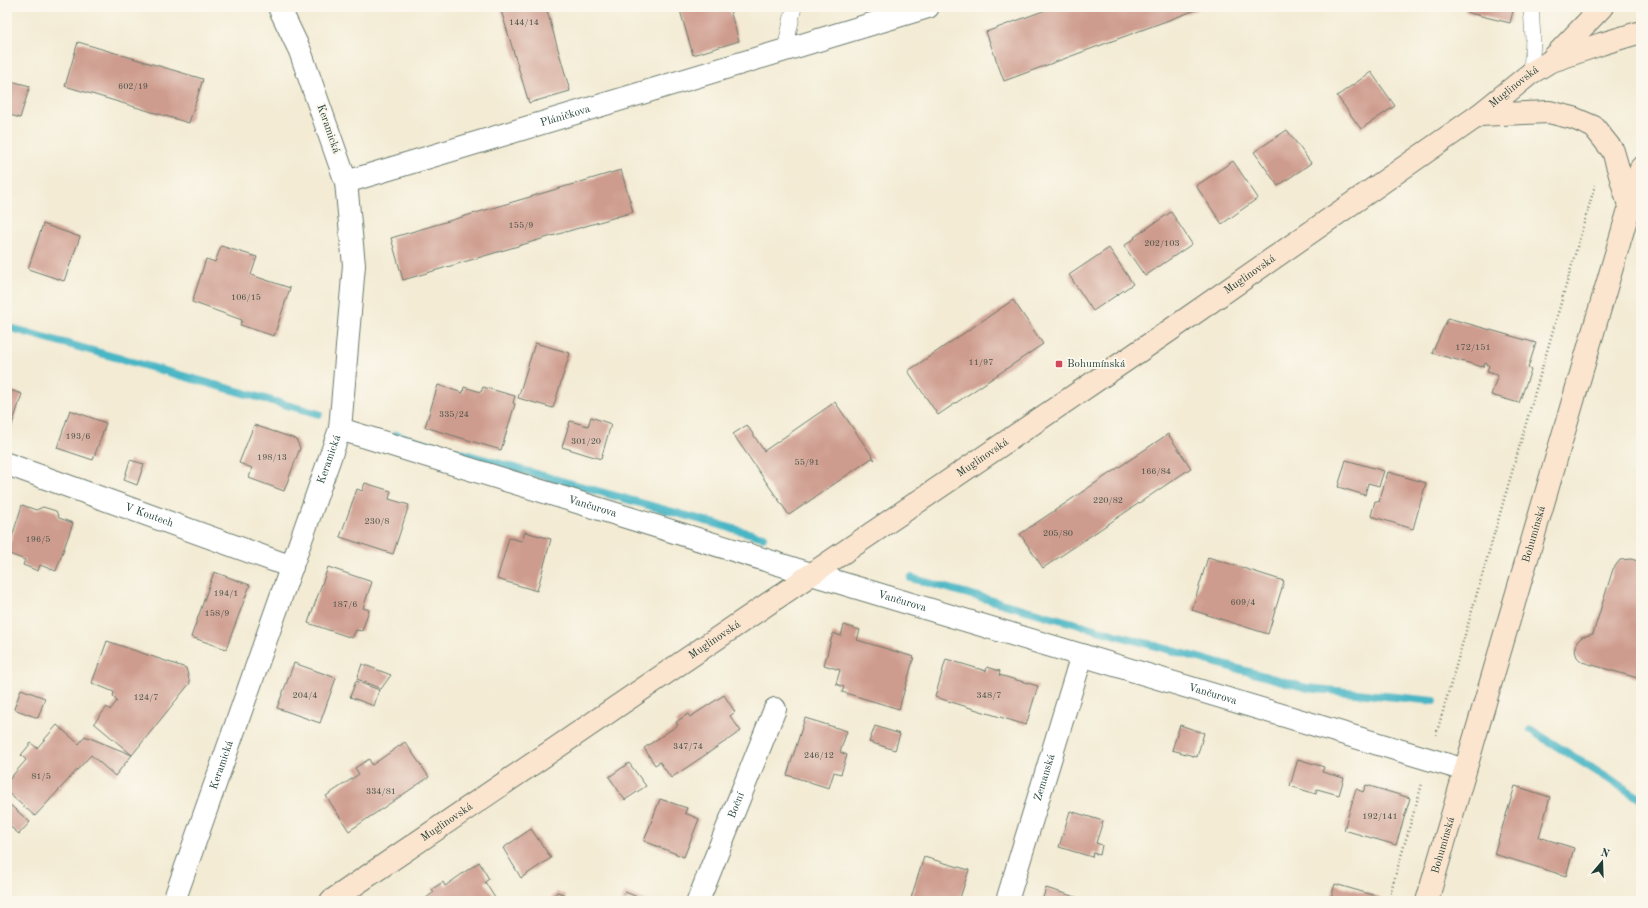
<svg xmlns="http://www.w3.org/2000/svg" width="1648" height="908" font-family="'Old Standard TT',serif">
  <rect width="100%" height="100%" fill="#fbf7ec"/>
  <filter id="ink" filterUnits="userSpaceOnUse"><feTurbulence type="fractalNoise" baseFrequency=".025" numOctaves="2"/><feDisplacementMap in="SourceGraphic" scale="8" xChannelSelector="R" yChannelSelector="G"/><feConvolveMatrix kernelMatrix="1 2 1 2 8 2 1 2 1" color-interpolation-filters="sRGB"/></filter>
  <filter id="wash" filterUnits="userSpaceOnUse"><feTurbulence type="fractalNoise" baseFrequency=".012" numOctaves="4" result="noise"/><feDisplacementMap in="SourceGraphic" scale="16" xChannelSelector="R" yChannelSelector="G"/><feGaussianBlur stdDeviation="0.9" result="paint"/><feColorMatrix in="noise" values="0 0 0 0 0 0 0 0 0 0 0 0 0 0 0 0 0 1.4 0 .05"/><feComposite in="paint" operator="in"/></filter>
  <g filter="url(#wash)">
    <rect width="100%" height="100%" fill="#f3ebd4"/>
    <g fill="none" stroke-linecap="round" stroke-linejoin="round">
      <!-- stream -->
      <path stroke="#49b6c5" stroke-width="8" d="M7 327 319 414
        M396 435 763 537
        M911 578 1307 688 1434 701
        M1531 730 1641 799"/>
    </g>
    <g id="blocks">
      <!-- building -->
      <path fill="#ce9c8e" d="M500 7H546L570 91 529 103Z
        M679 7H729L739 41 693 55Z
        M1054 7H1204L1004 81 986 32Z
        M1467 7H1514L1510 23 1465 12Z
        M78 42 203 79 189 123 65 86Z
        M1371 72 1395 106 1361 129 1337 96Z
        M7 80 30 86 20 118 7 114Z
        M1287 130 1311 163 1278 186 1254 152Z
        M1233 161 1258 198 1222 224 1196 186Z
        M621 170 633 212 403 280 391 238Z
        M1171 212 1192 244 1145 276 1124 246 1135 238 1134 237Z
        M43 224 80 237 64 281 28 269Z
        M221 246 257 257 251 275 290 288 274 336 240 325 242 320 192 302 206 259 215 262Z
        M1109 248 1133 284 1093 311 1069 275Z
        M1013 300 1043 344 938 415 908 371Z
        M1448 318 1536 343 1528 368 1531 370 1519 403 1491 395 1498 375 1487 372 1489 365 1485 363 1483 367 1432 353Z
        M535 343 570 353 553 408 518 398Z
        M438 385 463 393 464 387 481 392 483 387 515 396 513 403 515 404 501 450 425 427Z
        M7 389 22 394 10 431 7 430Z
        M835 402 875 460 872 458 789 515 733 434 747 425 764 451Z
        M70 410 106 423 93 460 57 448Z
        M591 417 611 424 601 459 562 447 570 421 588 426Z
        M254 425 296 439 300 448 284 491 249 478 252 468 239 463Z
        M1168 434 1191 468 1043 568 1020 534Z
        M130 460 144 464 137 485 124 480Z
        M1346 460 1384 471 1379 486 1368 483 1365 495 1338 487Z
        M1388 472 1426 483 1413 529 1371 516 1375 501 1379 502Z
        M365 483 391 491 389 499 409 505 393 554 340 537 357 489 362 491Z
        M22 505 36 510 43 507 56 511 59 518 73 523 56 571 40 565 38 571 23 565 25 560 7 553Z
        M525 532 551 539 537 591 497 579 509 538 522 541Z
        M1208 557 1284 581 1268 634 1192 610Z
        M1631 559 1641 562V679L1582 662 1577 657 1575 651 1577 642 1582 637 1593 634 1613 569 1620 560Z
        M328 567 372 582 363 608 369 610 362 631 356 630 352 638 308 623Z
        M214 572 250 585 226 649 191 637Z
        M844 625 860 630 857 640 914 657 899 709 842 692 844 687 836 684 840 670 824 665 833 633 841 636Z
        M107 641 186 668 190 683 132 755 115 776 91 755 35 816 7 792V782L26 760 21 755 31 743 37 748 57 725 79 744 85 736 132 755 94 723 107 707 110 710 117 701 113 697 114 692 92 683Z
        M946 659 986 671 987 667 1000 671 999 675 1038 686 1026 725 935 697Z
        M294 663 336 678 320 723 277 708Z
        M362 664 391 675 381 689 357 679Z
        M356 681 379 690 374 706 350 697Z
        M21 689 45 698 38 718 14 709Z
        M724 695 735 712 730 716 741 731 671 778 660 762 655 765 644 748 678 725 676 722 688 714 690 717Z
        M805 718 847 731 840 752 847 755 841 774 834 772 829 788 787 775Z
        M1180 725 1204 733 1197 757 1172 750Z
        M875 726 900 734 895 750 869 742Z
        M405 742 429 777 349 831 326 796 359 774 355 768 369 759 372 765Z
        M1298 759 1324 767 1322 772 1344 778 1339 795 1317 789 1316 794 1290 786Z
        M629 763 646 786 625 800 609 777Z
        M1366 785 1410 798 1396 845 1344 830 1356 789 1363 792Z
        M1515 786 1550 797 1539 837 1574 848 1566 876 1494 854Z
        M660 799 687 808 685 813 699 819 684 857 644 841Z
        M9 804 30 822 19 834 7 824V807Z
        M1070 811 1103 821 1096 843 1102 845 1100 855 1093 853 1092 857 1059 847Z
        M531 829 551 858 521 878 503 848Z
        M924 857 969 870 959 901H910Z
        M479 862 489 879 485 882 495 898 490 901H422L434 892 432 889 443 882 445 886Z
        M1335 884 1380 897 1379 901H1330Z
        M1046 888 1089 901H1042Z
        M557 892 566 895 563 901H549Z
        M625 892 648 901H621Z"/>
    </g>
  </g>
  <g filter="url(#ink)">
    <use href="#blocks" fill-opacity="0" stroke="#697a6c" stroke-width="1"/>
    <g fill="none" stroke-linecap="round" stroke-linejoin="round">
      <defs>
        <path id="lane" d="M785 50 794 7
          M1531 73 1533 39 1531 7"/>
        <g id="street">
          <path id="s1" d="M346 182 928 7"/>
          <path id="s2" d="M340 429 811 574 1465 770"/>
          <path id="s3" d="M7 464 292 567"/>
          <path id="s4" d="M174 901 340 429 354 265 346 182 300 51 279 7"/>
          <path id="s5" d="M698 901 775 709"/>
          <path id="s6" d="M1007 901 1082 655"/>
        </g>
        <g id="secondary">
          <path d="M1553 58 1602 7"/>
          <path d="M1479 115 1549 112 1573 118 1594 127 1613 151 1629 206"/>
          <path id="s7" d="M331 901 1166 333 1479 115 1531 73 1549 62 1601 44 1641 32"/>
          <path id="s8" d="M1427 901 1641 168"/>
        </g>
      </defs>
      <!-- lane casing -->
      <use href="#lane" stroke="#697a6c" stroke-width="16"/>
      <!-- street casing -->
      <use href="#street" stroke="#697a6c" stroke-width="24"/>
      <!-- secondary casing -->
      <use href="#secondary" stroke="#697a6c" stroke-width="24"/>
      <!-- path -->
      <path stroke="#697a6c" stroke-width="2.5" stroke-dasharray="1 3" stroke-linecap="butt" d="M1436 735 1595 185
        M1388 901 1422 784"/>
      <!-- lane -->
      <use href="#lane" stroke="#fff" stroke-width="15"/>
      <!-- street -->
      <use href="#street" stroke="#fff" stroke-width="22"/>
      <!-- secondary -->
      <use href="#secondary" stroke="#fbe5cf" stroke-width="22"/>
    </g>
  </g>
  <!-- markers -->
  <rect fill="#d1495b" stroke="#fbf7ec" stroke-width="1.5" x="1055" y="360" width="8" height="8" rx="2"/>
  <g text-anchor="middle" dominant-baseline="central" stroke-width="4" stroke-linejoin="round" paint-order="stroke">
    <!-- number labels -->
    <g font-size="9" fill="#4b554a">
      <text x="524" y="22">144/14</text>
      <text x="133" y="86">602/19</text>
      <text x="521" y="225">155/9</text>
      <text x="1162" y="243">202/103</text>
      <text x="246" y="297">106/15</text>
      <text x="1473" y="347">172/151</text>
      <text x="981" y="362">11/97</text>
      <text x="454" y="414">335/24</text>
      <text x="78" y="436">193/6</text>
      <text x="586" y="441">301/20</text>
      <text x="272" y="457">198/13</text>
      <text x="807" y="462">55/91</text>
      <text x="1156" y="471">166/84</text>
      <text x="1108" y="500">220/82</text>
      <text x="377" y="521">230/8</text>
      <text x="1058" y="533">205/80</text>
      <text x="38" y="539">196/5</text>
      <text x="226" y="593">194/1</text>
      <text x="1243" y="602">609/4</text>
      <text x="345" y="604">187/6</text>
      <text x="217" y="613">158/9</text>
      <text x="305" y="695">204/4</text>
      <text x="989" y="695">348/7</text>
      <text x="146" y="697">124/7</text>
      <text x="688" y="746">347/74</text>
      <text x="819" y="755">246/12</text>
      <text x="41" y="776">81/5</text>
      <text x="381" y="791">334/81</text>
      <text x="1380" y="816">192/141</text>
    </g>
    <!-- street labels -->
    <g font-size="11" fill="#1f3d34" stroke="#fbf7ec">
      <text stroke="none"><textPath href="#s7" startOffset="1436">Muglinovská</textPath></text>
      <text stroke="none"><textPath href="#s1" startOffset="229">Pláničkova</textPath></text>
      <text transform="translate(328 129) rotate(71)">Keramická</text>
      <text stroke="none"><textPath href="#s7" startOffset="1112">Muglinovská</textPath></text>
      <text stroke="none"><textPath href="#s7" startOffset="788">Muglinovská</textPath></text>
      <text stroke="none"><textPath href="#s4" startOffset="468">Keramická</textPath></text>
      <text stroke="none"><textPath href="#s2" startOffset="264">Vančurova</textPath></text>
      <text stroke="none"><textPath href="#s3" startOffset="151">V Koutech</textPath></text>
      <text stroke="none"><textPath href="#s8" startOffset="382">Bohumínská</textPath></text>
      <text stroke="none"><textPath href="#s2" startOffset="588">Vančurova</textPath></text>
      <text stroke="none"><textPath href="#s7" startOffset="464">Muglinovská</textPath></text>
      <text stroke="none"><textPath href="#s2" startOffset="912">Vančurova</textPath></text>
      <text stroke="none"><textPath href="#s4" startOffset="144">Keramická</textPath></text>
      <text stroke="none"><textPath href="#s6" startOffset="129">Zemanská</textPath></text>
      <text stroke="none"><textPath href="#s5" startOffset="103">Boční</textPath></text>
      <text stroke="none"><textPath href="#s7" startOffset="140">Muglinovská</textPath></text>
      <text stroke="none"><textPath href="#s8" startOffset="58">Bohumínská</textPath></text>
    </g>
    <!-- poi labels -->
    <g font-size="11" fill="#1f3d34" stroke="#fbf7ec" text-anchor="start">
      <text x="1067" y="364">Bohumínská</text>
    </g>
  </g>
  <!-- margin -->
  <rect width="1648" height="908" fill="none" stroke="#fbf7ec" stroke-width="24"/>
  <!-- north arrow -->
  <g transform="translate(1602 862) rotate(19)" stroke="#fbf7ec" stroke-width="3" paint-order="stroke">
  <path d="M0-3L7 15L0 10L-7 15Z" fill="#1f3d34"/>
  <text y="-6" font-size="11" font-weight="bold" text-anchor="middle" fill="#1f3d34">N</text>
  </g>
</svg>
